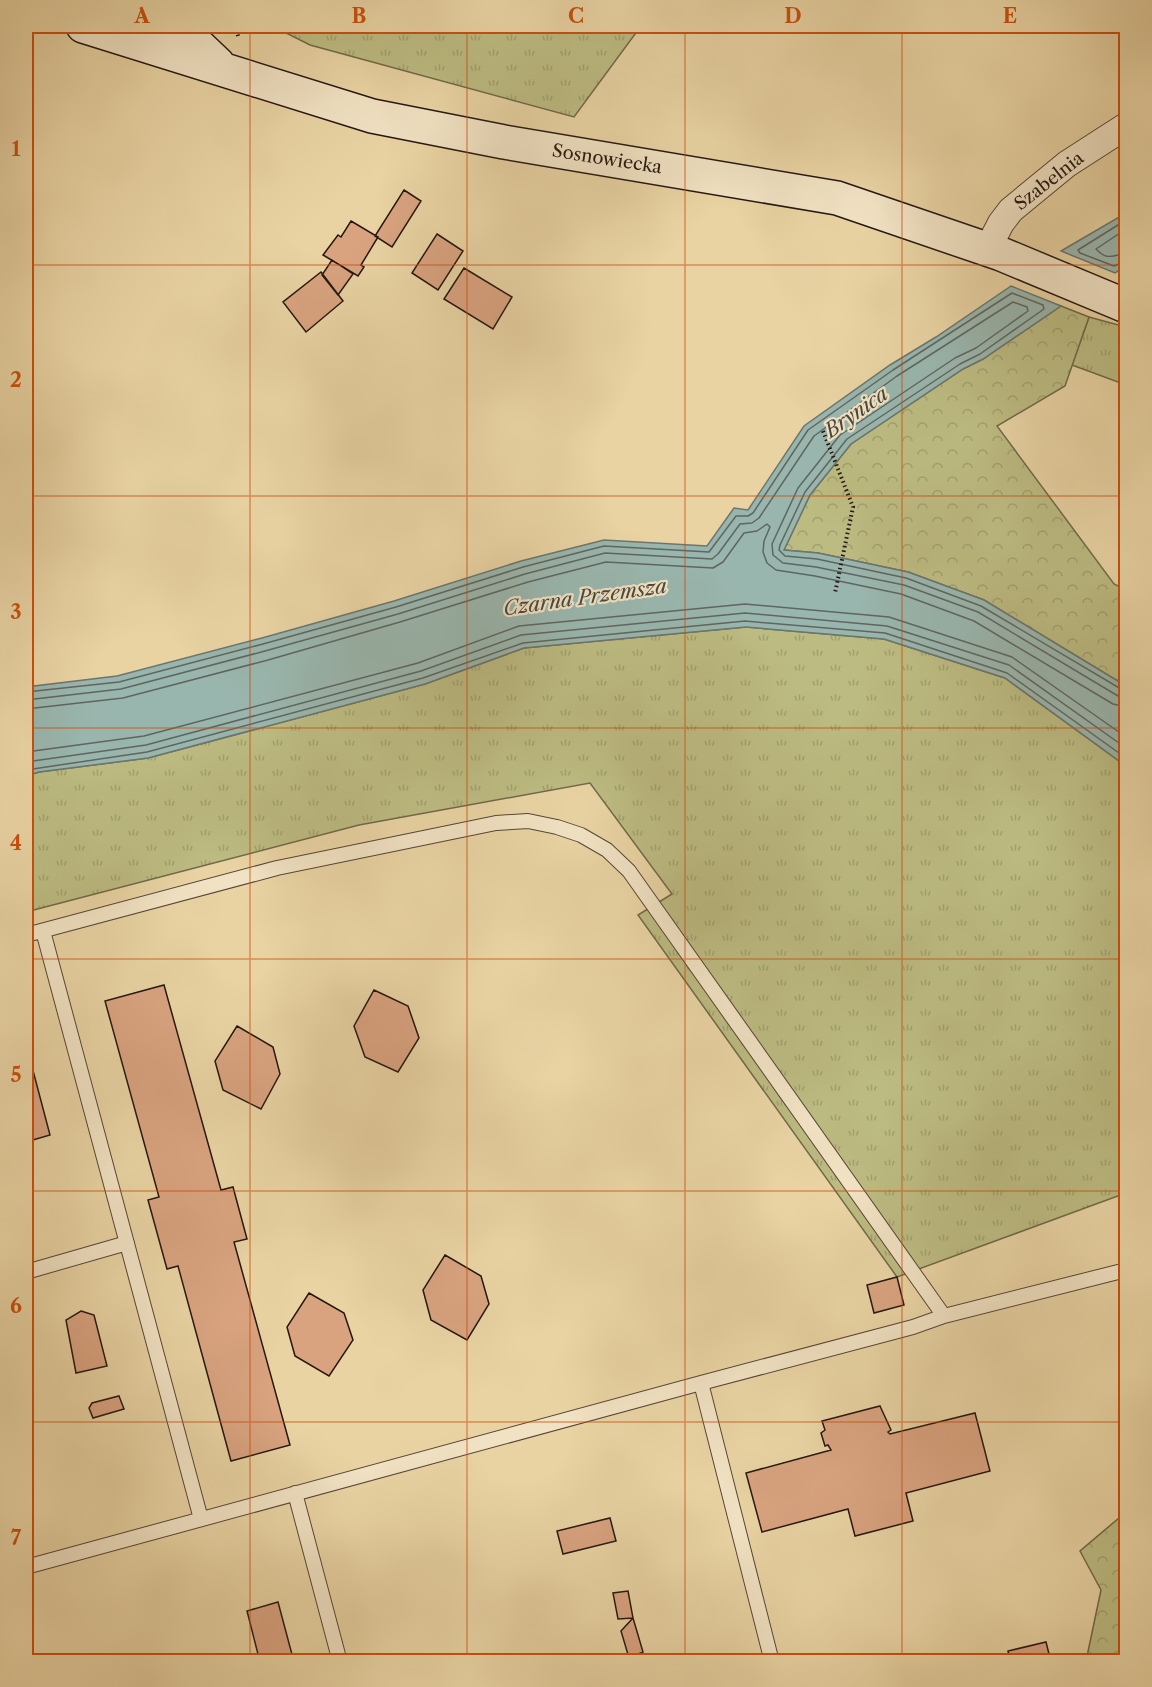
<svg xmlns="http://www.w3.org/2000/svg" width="1152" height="1687" font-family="'Libre Caslon Text',serif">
  <defs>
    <pattern id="grass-tufts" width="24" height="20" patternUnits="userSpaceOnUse" patternTransform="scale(1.5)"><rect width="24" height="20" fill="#bcbb81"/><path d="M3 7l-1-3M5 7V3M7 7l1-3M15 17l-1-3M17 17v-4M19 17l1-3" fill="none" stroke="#a1a06e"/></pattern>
    <pattern id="forest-crowns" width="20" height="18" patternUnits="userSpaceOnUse" patternTransform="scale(1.5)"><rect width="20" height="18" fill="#bcbb81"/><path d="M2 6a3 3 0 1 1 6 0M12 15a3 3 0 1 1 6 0" fill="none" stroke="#a1a06e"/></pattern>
  </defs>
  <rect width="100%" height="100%" fill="#e9d3a3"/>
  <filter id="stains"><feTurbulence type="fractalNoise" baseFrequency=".00333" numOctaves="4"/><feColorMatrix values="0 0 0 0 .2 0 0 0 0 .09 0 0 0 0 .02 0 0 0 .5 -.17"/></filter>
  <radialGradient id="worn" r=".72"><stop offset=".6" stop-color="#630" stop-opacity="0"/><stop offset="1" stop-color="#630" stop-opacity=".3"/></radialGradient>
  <!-- grass -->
  <path fill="url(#grass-tufts)" stroke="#706949" stroke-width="1.5" d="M275 26H641L574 117 310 45 278 29Z
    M1089 317 1126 327V385L1072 365Z
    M746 627 884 639 1005 678 1126 766V1193L897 1277 638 915 672 894 590 783 359 825 26 912V776L39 772 148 758 425 684 524 648Z"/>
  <!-- forest -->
  <path fill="url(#forest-crowns)" stroke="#706949" stroke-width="1.5" d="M1061 306 1089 317 1065 386 997 426 1114 584 1126 590V686L984 600 908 572 818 553 784 550 810 495 851 444 963 369 983 359Z
    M1126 1512V1661H1086L1101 1590 1080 1551Z"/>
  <!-- water -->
  <path fill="#99b6ae" stroke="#6b766f" stroke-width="1.5" d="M1126 213V266L1115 273 1061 251Z
    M1011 286 1061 306 983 359 963 369 851 444 810 495 784 550 818 553 908 572 984 600 1126 686V766L1005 678 884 639 746 627 524 648 425 684 148 758 39 772 26 776V687L117 676 262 638 394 601 521 561 604 540 707 546 734 508 748 510 804 426 890 365 936 337Z"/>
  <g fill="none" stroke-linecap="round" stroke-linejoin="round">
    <!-- shore -->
    <path stroke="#5f6660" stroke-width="1.5" d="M1126 220 1078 250 1080 253 1114 266 1126 261
      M1126 229 1096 249C1108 262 1113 254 1126 254
      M26 692 119 682 263 644 396 607 523 567 604 546 709 552 736 516H748L753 513 808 430 893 370 1012 293 1043 305 1044 309 980 354 960 364 847 439 805 492 780 545 779 550 785 556 817 559 906 578 981 606 1121 689 1126 690
      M26 700 121 689 265 651 398 614 525 574 605 553 712 559 718 554 740 524 752 523 759 518 814 436 897 376 1013 302 1027 307 1028 311 976 348 955 358 840 435 798 488 772 544 773 555 783 563 816 567 904 585 978 612 1118 696 1126 698
      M26 709 123 698 268 660 400 622 528 582 606 562 713 568 723 562 744 533 757 531 767 524 770 527 764 541 763 552 767 563 776 570 815 576 901 594 974 621 1113 704 1126 707
      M26 752 144 736 418 663 519 626 745 604 889 617 1012 657 1126 737
      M26 762 146 745 421 671 521 635 745 613 887 626 1009 665 1126 748
      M26 770 147 752 423 678 523 643 745 621 885 633 1007 673 1126 758"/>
  </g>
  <!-- building -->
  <path fill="#d9a380" stroke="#251711" stroke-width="1.5" d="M404 190 421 201 392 247 375 236Z
    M351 221 378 237 361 265 364 267 358 276 323 255 338 235 341 237Z
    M437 234 463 251 438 290 412 273Z
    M332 260 353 274 338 295 322 275Z
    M464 268 512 297 493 329 444 299Z
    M321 272 343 301 306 332 283 302Z
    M164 985 221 1190 233 1187 247 1239 234 1242 290 1445 231 1461 178 1266 167 1269 148 1200 159 1197 105 1001Z
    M374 990 408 1006 419 1038 398 1072 365 1057 354 1026Z
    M237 1026 273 1047 280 1074 261 1109 223 1090 215 1061Z
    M26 1044 50 1135 26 1142Z
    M445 1255 481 1276 489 1304 467 1340 431 1320 423 1290Z
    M897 1277 904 1305 874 1313 867 1285Z
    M309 1293 344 1313 353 1340 329 1376 295 1356 287 1327Z
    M81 1311 94 1315 107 1366 76 1373 66 1320Z
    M119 1396 124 1409 93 1418 89 1408 92 1403Z
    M880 1406 891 1430 888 1432 890 1434 975 1413 990 1471 906 1493 913 1521 855 1536 848 1509 762 1532 746 1473 831 1450 828 1445 825 1446 821 1433 825 1430 822 1421Z
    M610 1518 616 1541 563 1554 557 1531Z
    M628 1591 633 1618 618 1619 613 1593Z
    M278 1602 294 1662H260L247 1611Z
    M633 1618 643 1652 629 1658 621 1631Z
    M1046 1642 1051 1662H1010L1008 1651Z"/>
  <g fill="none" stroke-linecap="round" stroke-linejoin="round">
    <defs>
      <path id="lane" d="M43 931 201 1519
        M26 935 277 868 496 823 528 821 557 827 581 835 607 850 629 871 944 1316
        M26 1272 127 1243
        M701 1383 772 1662
        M295 1493 340 1662
        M26 1567 701 1383 913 1327 944 1316 1126 1270"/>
      <path id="street" d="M987 250 1001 223 1011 210 1067 164 1126 126"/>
      <path id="secondary" d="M83 26 372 116 504 142 837 198 1001 254 1126 306
        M178 26 218 64"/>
    </defs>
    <!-- lane casing -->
    <use href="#lane" stroke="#564636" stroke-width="16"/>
    <!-- street casing -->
    <use href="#street" stroke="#564636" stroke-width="28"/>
    <!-- secondary casing -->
    <use href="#secondary" stroke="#251711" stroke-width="36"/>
    <!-- path -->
    <path stroke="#251711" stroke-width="4" stroke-dasharray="1.5 3" stroke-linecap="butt" d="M235 26 238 36
      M823 431 853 507 835 593"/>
    <!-- lane -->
    <use href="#lane" stroke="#f1e2c3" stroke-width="14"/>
    <!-- street -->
    <use href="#street" stroke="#f1e2c3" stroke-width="26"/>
    <!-- secondary -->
    <use href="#secondary" stroke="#f1e2c3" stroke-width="33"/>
  </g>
  <!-- grid -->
  <path fill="none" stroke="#cb4f0d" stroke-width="1.5" stroke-opacity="0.55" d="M250 26V1662M467 26V1662M685 26V1662M902 26V1662M26 265H1126M26 496H1126M26 728H1126M26 959H1126M26 1191H1126M26 1422H1126"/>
  <g text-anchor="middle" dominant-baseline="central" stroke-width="4.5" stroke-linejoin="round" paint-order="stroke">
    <!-- street labels -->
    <g font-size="18" fill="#251711" stroke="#f1e2c3">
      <text transform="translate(607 159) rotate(9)">Sosnowiecka</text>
      <text transform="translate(1049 181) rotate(-38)">Szabelnia</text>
    </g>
    <!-- water labels -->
    <g font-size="20" font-style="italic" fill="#484740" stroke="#f1e2c3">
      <text transform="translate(856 412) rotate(-35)">Brynica</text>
      <text transform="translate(585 597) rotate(-8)">Czarna Przemsza</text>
    </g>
  </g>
  <!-- margin -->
  <rect width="1152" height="1687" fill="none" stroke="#e9d3a3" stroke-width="66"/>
  <rect x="33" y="33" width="1086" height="1621" fill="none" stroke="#cb4f0d" stroke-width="2"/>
  <g font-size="20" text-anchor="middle" font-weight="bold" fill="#cb4f0d">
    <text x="142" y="23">A</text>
    <text x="359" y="23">B</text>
    <text x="576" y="23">C</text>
    <text x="793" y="23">D</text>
    <text x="1010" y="23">E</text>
    <text x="16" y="156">1</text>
    <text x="16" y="387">2</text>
    <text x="16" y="619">3</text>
    <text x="16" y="850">4</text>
    <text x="16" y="1082">5</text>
    <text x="16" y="1313">6</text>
    <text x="16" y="1545">7</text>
  </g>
  <rect width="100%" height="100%" filter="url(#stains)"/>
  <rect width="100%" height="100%" fill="url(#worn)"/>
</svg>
